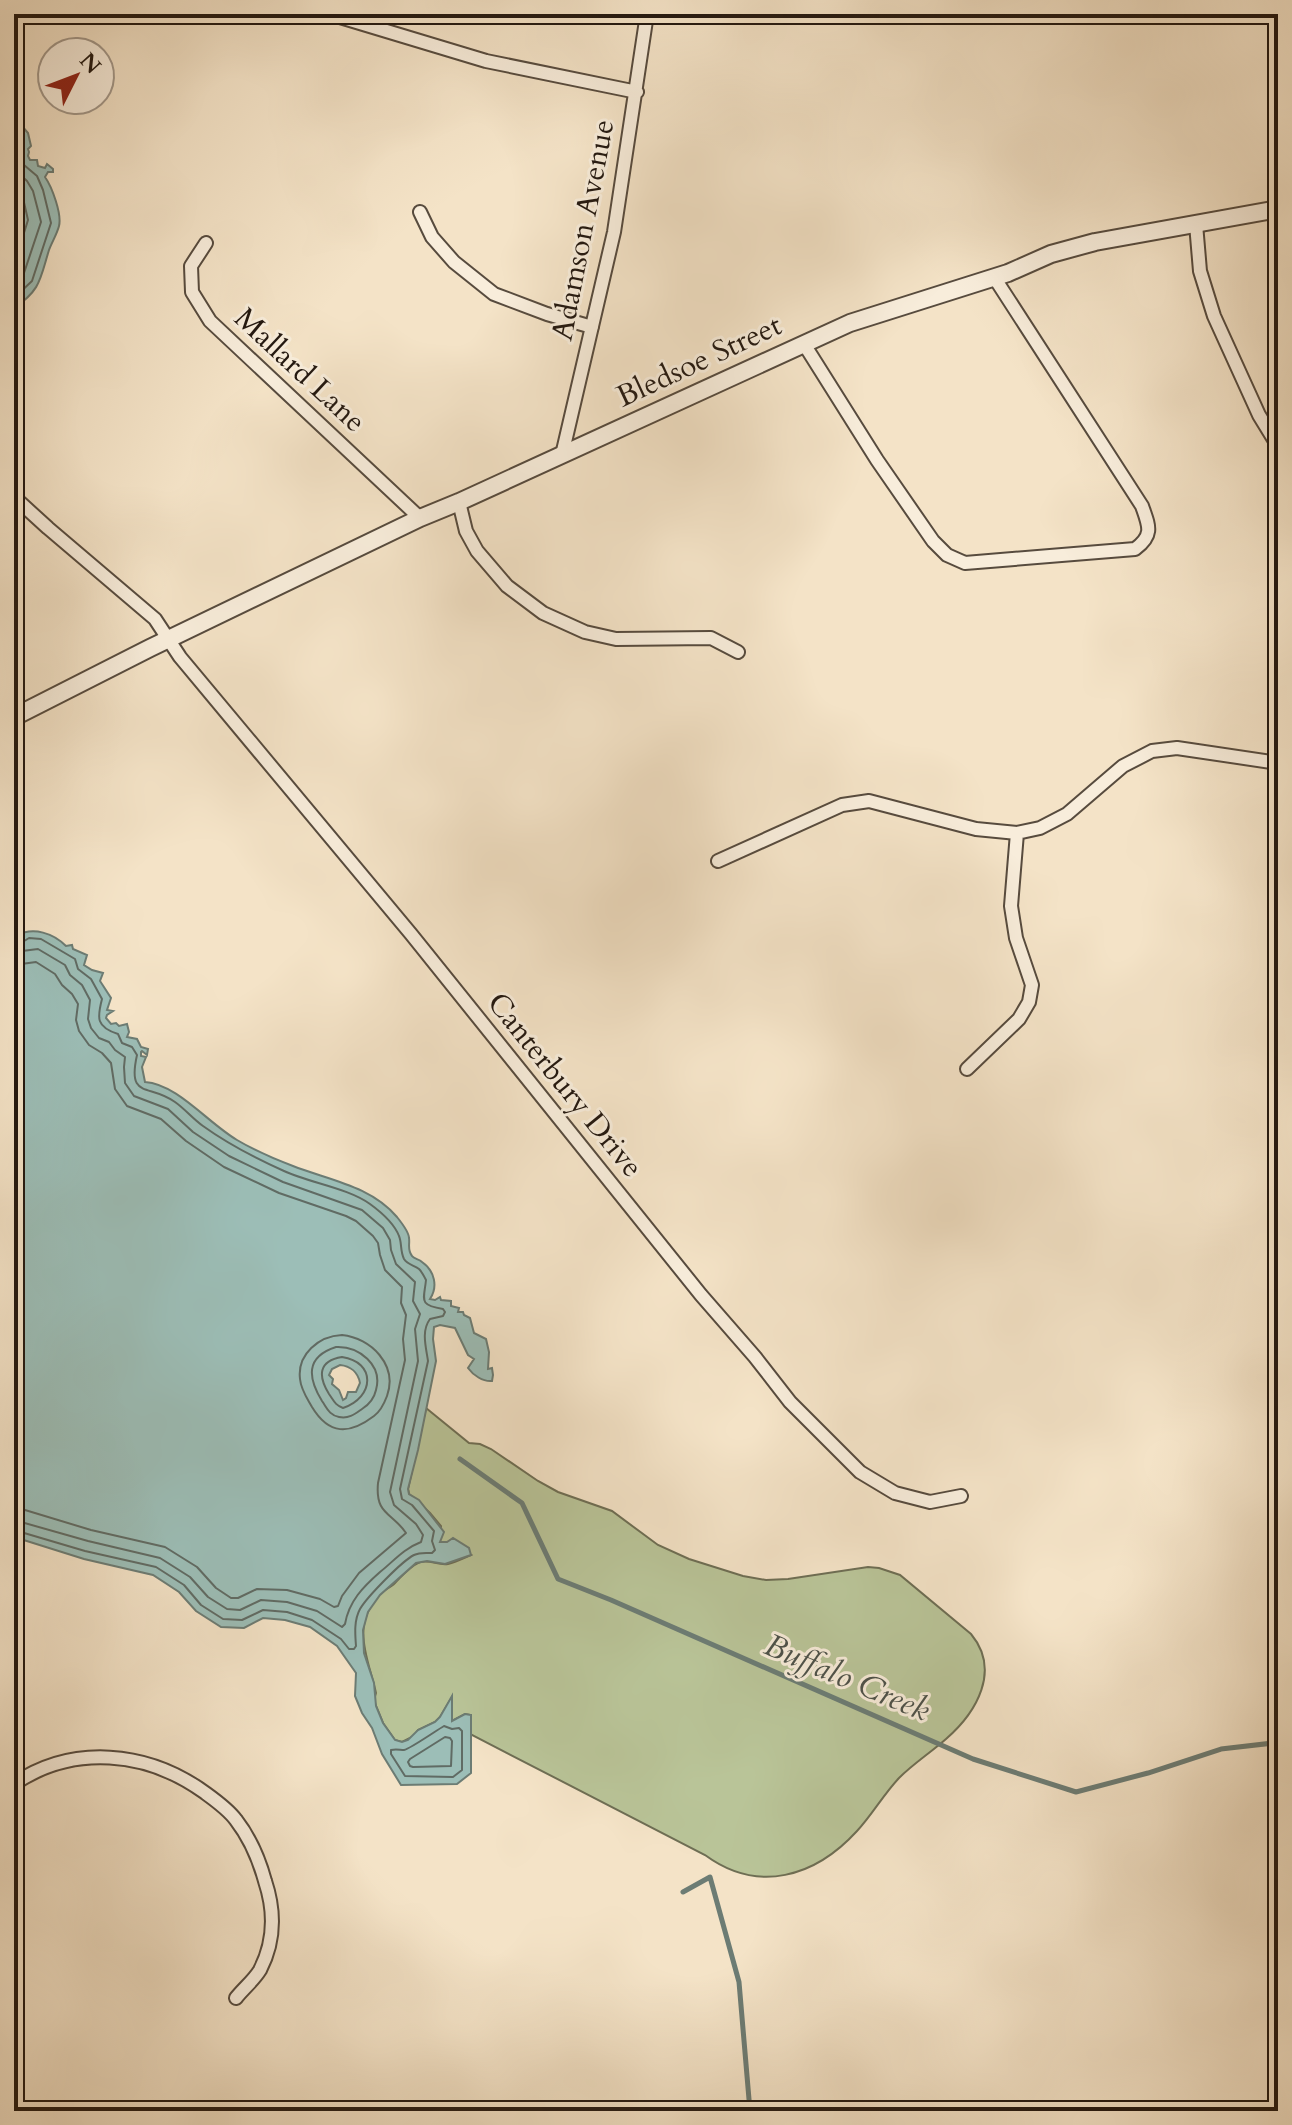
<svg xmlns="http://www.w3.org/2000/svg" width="1292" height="2125" font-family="Cardo,serif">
  <rect width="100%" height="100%" fill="#f4e3c7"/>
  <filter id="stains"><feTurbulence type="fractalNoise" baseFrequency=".0025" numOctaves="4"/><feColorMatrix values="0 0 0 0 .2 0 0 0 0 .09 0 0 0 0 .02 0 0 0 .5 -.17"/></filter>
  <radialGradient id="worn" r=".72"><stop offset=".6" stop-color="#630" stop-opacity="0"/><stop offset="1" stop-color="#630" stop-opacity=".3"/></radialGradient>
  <!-- green -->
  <path fill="#b9c498" stroke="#6e6e54" stroke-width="2" d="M426 1408 469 1443 480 1444 491 1449 538 1481 558 1492 612 1511 658 1545 689 1559 743 1576 766 1580 788 1579 868 1567 879 1568 900 1575 971 1634C1001 1670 977 1712 946 1739 930 1753 913 1764 899 1778 883 1795 872 1815 857 1831 815 1877 758 1894 705 1855L470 1734 471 1715 465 1714 452 1721V1697L440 1717 435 1722 418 1730 414 1736 402 1742 395 1740 383 1723 376 1706 374 1700 376 1693C368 1657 350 1626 380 1594 384 1590 391 1587 395 1583 402 1576 409 1567 418 1563 428 1558 438 1566 448 1564 456 1562 464 1558 471 1555L447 1542H440L441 1526 430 1513 409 1494 408 1489Z"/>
  <!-- water -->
  <path fill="#9cbeb7" stroke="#6c7c74" stroke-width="2" fill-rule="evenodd" d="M14 113 17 116 16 119 28 133 31 146 28 149 29 152 28 156 30 160H37L38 166 45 168 47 164 53 169V172H48L45 177C52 187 62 214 59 226 57 234 52 242 49 250 40 279 41 290 14 308Z
    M14 904 17 909 14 922 17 935C34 927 53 933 66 946L72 945 73 949 87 955 84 965 92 970 103 973 100 981 111 998 107 1010 113 1011 107 1015 106 1018 111 1024 116 1023 119 1026 127 1024 129 1032 127 1037 137 1039 141 1047 148 1049 147 1055 142 1051 141 1052V1056L146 1057 142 1067 145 1082C177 1084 208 1123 237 1140 254 1150 274 1159 293 1166 329 1180 371 1186 397 1217 401 1222 409 1232 409 1238 410 1244 407 1250 412 1256 414 1259 419 1259 422 1262 435 1271 438 1287 430 1299L435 1300 440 1297 441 1300 451 1301V1306L459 1308 458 1312H463L464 1315 470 1318 474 1333 486 1339 489 1352 488 1369 492 1368 493 1375 492 1381C483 1382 473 1375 468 1368L474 1359 468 1355 455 1328 440 1325 434 1327 433 1339 436 1361 418 1450 408 1489 409 1494 419 1500 444 1532 440 1542H447L453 1538 469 1548 471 1555 445 1564 427 1561 416 1563 380 1595 368 1612 363 1630 364 1653 374 1683 376 1706 383 1723 395 1740 402 1742 408 1740 418 1730 435 1722 440 1717 452 1696V1721L465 1714 471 1715V1773L457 1784 401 1785 382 1754 372 1728 362 1713 355 1696 356 1673 337 1646 310 1627 285 1620 263 1618 244 1628 221 1627 196 1611 179 1592 153 1575 84 1559 14 1537ZM340 1365C350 1366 358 1372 360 1383L356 1392H348L346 1398 343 1400 339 1390 332 1384 333 1379 329 1375 332 1369Z"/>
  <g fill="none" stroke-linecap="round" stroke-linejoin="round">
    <!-- shore -->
    <path stroke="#606b64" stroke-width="2" d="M14 129 21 139 20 159 24 165 37 176 43 190 51 223 32 281 14 298
      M14 169 27 181 33 191 41 222 23 276 14 286
      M14 185 23 198 28 220 14 265
      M14 942 21 943 29 938 41 939 75 959 78 969 91 979 102 999C97 1018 96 1027 118 1034L122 1043 132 1047 137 1055C127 1100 149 1083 175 1102 185 1109 193 1119 203 1126 228 1144 255 1158 284 1171 310 1183 348 1188 370 1204 381 1212 394 1223 399 1236 402 1243 400 1251 404 1259 408 1265 414 1265 419 1269 422 1272 424 1276 426 1280 424 1300 418 1305 443 1309L445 1312 443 1316 430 1319C421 1331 426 1347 428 1361L400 1489 402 1499 412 1505 434 1531 432 1541 435 1550 432 1553C426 1553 420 1552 414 1555 402 1561 367 1597 360 1609 354 1620 355 1633 356 1646L354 1649H349L341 1639 312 1620 287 1612 263 1610 242 1620 223 1619 201 1605 184 1585 156 1567 85 1551 14 1530
      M14 952 38 949 65 965 70 975 82 985 90 1000 88 1019 91 1028 99 1038 109 1042 115 1050 125 1057 124 1067 125 1083 134 1096 168 1109 193 1132 229 1156 283 1182 362 1210 383 1228 390 1240 391 1250 396 1264 415 1282 413 1301 420 1314 415 1329 418 1361 390 1492 394 1505 416 1524 423 1535 421 1542C403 1549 394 1561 380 1572 363 1587 349 1601 345 1624L342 1627 317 1611 287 1602 261 1600 240 1610 227 1609 208 1597 190 1577 160 1558 88 1541 14 1520
      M14 965 36 962 55 974 62 985 72 994 78 1004 76 1020 79 1031 89 1045 102 1053 111 1063 115 1089 127 1106 161 1119 186 1141 224 1167 279 1193 346 1216 356 1221 373 1236 378 1243 380 1255 385 1270 402 1287 401 1303 406 1315 403 1339 405 1360 378 1483C375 1515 392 1512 406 1533L359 1573 342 1596 338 1606 334 1607 320 1599 287 1590 257 1589 238 1598H231L216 1588 197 1567 165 1547 91 1530 25 1510 14 1508
      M342 1335C371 1338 398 1365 387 1396 384 1404 381 1411 374 1416 349 1435 329 1435 312 1407 307 1398 301 1390 300 1379 297 1354 319 1336 342 1335Z
      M336 1347C359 1346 383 1365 376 1390 374 1399 370 1404 362 1409 355 1414 349 1419 339 1417 329 1415 327 1408 322 1401 308 1378 305 1357 336 1347Z
      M342 1357C376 1362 375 1397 343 1408 335 1405 334 1401 329 1394 318 1376 318 1361 342 1357Z
      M444 1726 452 1729 459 1728 462 1731V1770L453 1777 405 1776 391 1754V1750C396 1749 400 1750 404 1750 410 1749 437 1730 444 1726Z
      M445 1737 450 1738 452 1741 451 1766 413 1767 410 1766 408 1762 410 1759Z"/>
    <!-- stream -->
    <path stroke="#6c7c74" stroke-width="5" d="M460 1459 522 1503 558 1579 611 1600 973 1759 1076 1792 1148 1773 1221 1749 1273 1743 1278 1744
      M683 1892 710 1877 739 1982 750 2111"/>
    <defs>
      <path id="minor" d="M330 14 486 61 637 92
        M420 212 432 237 454 262 494 294 547 314 592 327
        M1196 224 1200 271 1214 316 1259 415 1278 446
        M206 243 191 266 192 292 210 321 420 518
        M804 344 877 460 933 541 947 555 965 563 1135 549C1154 535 1149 526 1142 506L994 277
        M562 455 614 232 647 14
        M14 497 48 528 155 619 180 657 411 934 701 1295 755 1357 790 1402 860 1472 895 1493 930 1502 961 1496
        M459 502 466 531 477 551 507 586 543 613 585 632 616 639 711 638 738 652
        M718 861 842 805 869 801 976 829 1017 833 1040 828 1067 814 1123 766 1152 751 1177 748 1278 763
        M967 1069 1019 1019 1029 1002 1032 985 1016 938 1011 906 1017 833
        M14 1784C73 1744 147 1751 204 1792 215 1800 228 1809 236 1820 250 1838 259 1859 265 1881 275 1911 275 1941 260 1970 254 1980 243 1989 236 1998"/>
      <path id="tertiary" d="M14 717 150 648 420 518 459 502 850 323 1008 273 1051 254 1095 242 1278 209"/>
    </defs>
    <!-- minor casing -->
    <use href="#minor" stroke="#574b3e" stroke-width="16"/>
    <!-- tertiary casing -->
    <use href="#tertiary" stroke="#574b3e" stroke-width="20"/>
    <!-- minor -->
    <use href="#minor" stroke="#f8eddb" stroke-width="12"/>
    <!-- tertiary -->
    <use href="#tertiary" stroke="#f8eddb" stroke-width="16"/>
  </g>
  <g text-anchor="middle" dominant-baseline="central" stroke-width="6" stroke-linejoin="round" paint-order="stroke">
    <!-- street labels -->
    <g font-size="30" fill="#231810" stroke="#f8eddb">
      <text transform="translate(583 230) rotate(-79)">Adamson Avenue</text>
      <text transform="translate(699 361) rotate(-25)">Bledsoe Street</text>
      <text transform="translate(300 370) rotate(43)">Mallard Lane</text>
      <text transform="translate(565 1085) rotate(51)">Canterbury Drive</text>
    </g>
    <!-- water labels -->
    <g font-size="32" font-style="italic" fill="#4d524a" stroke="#f8eddb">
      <text transform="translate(847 1678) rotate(23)">Buffalo Creek</text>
    </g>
  </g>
  <!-- margin -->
  <rect width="1292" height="2125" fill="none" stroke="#f4e3c7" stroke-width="48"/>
  <rect x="16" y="16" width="1260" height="2093" fill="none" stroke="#231810" stroke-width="4"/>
  <rect x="24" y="24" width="1244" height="2077" fill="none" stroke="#231810" stroke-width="2"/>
  <!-- north arrow -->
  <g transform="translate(76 76) rotate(48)"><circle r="38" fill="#f8eddb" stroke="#a3988a" stroke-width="2"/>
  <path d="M0-6L14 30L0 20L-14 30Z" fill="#8f2418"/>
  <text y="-12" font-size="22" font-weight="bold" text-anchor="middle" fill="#231810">N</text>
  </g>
  <rect width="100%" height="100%" filter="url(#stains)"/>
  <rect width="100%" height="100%" fill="url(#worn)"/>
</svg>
